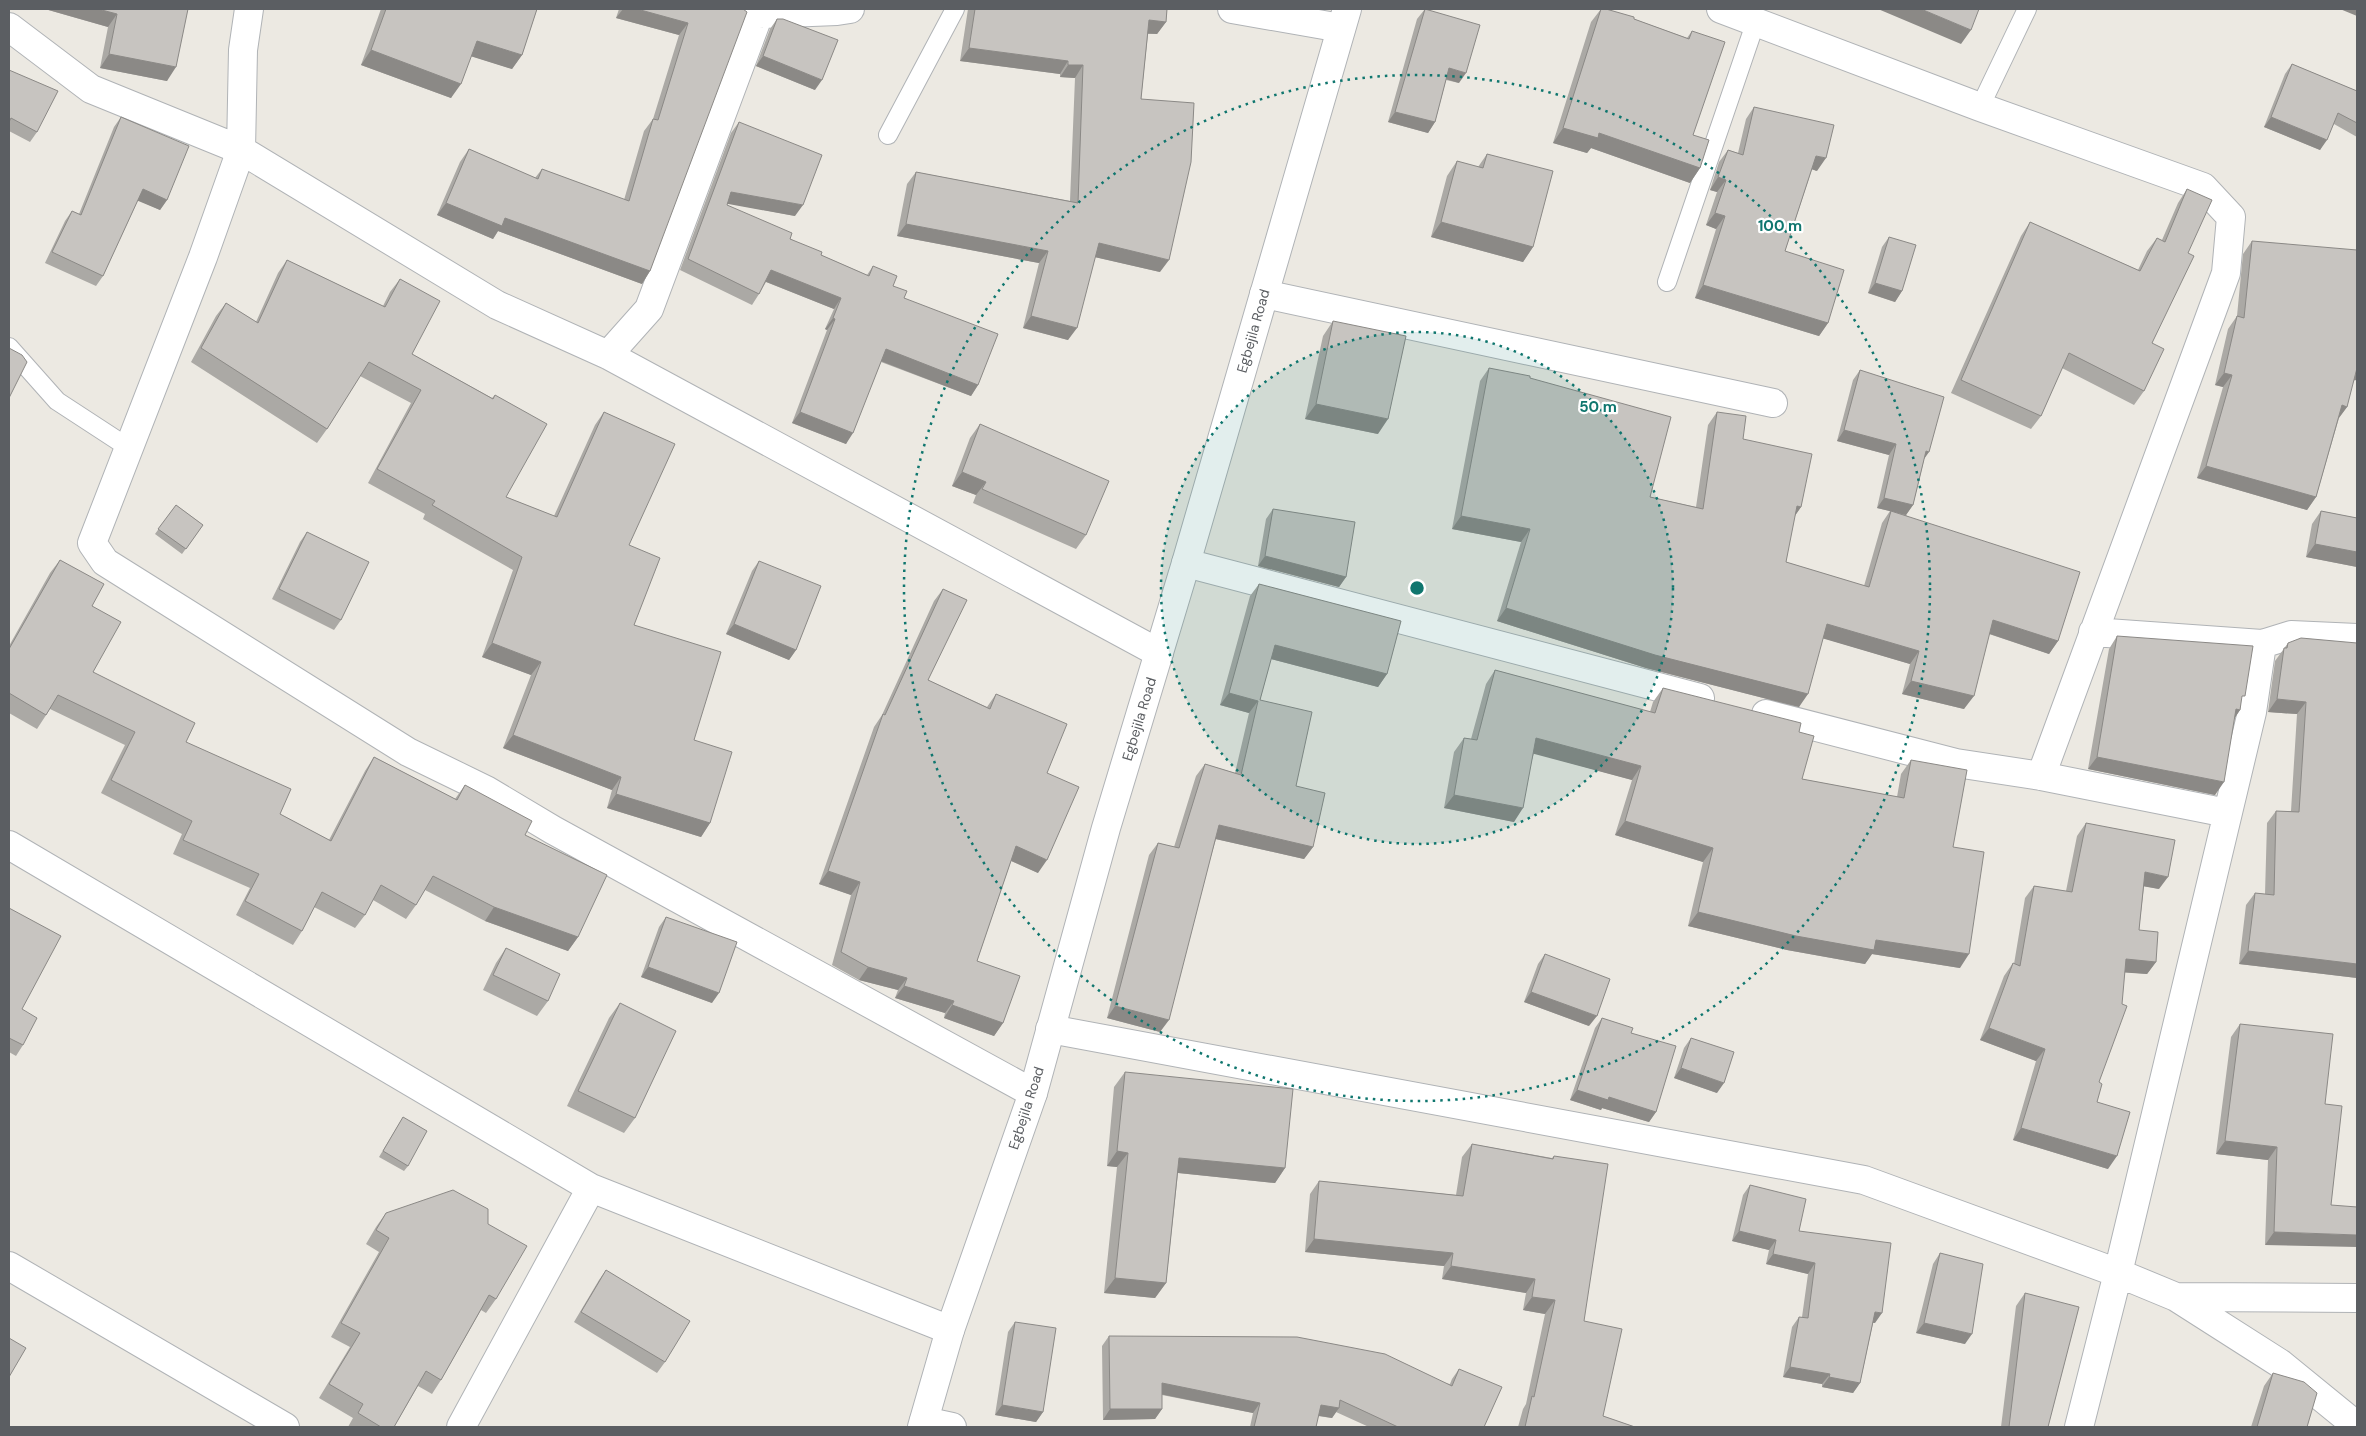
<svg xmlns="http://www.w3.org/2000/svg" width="2366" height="1436" font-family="'DM Sans',sans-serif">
  <rect width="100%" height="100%" fill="#ece9e2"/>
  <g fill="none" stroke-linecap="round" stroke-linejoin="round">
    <defs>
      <path id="service" d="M1980 107 2027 9
        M888 135 955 9
        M1667 282 1756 21
        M9 347 57 401 129 448"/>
      <path id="minor" d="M249 9 243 50 241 150 203 257 92 543 105 562 408 752 486 790 553 830 1033 1093
        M743 9 759 14 837 11 850 9
        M1232 9 1341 28
        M1721 9 1980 107 2203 187 2231 217 2226 273 2041 776
        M9 27 91 89 241 150 497 305 608 355 1159 653
        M1264 294 1773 403
        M608 355 649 309 759 14
        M1186 563 1700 698
        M2093 632 2262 644
        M1766 714 1956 763 2041 776 2227 813
        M9 845 591 1188 950 1330
        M1050 1029 1864 1180 2118 1273 2176 1297 2357 1298
        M9 1266 285 1427
        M2176 1297 2281 1364 2357 1426
        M924 1421 952 1427
        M461 1427 591 1188
        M2079 1427 2118 1273 2252 712 2262 644 2291 635 2357 638"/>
      <path id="tertiary" d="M922 1427 950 1330 1033 1093 1106 828 1186 563 1347 9"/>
    </defs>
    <!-- service casing -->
    <use href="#service" stroke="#b0b3b6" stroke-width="20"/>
    <!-- minor casing -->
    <use href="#minor" stroke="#b0b3b6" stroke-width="30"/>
    <!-- tertiary casing -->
    <use href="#tertiary" stroke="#b0b3b6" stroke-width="30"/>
    <!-- service -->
    <use href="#service" stroke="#fff" stroke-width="18"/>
    <!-- minor -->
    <use href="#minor" stroke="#fff" stroke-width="28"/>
    <!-- tertiary -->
    <use href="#tertiary" stroke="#fff" stroke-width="28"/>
  </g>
  <!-- wall -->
  <path fill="#aba9a5" d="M45 9H188L167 81 100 68 108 27Z
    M381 9H537L522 55 512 69 471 56 451 98 361 65Z
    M619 9H743L650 271 642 284 498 231 493 239 437 215 460 162 469 149 535 178 542 169 624 200 644 131 653 119 679 35 616 18Z
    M968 9H1167L1166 22 1157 34H1148L1141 99 1160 272 1095 257 1068 340 1023 328 1039 263 897 236 907 184 916 172 1070 201 1075 78 1060 77V74L960 61Z
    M1425 9 1459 83 1446 80 1435 122 1428 133 1388 122 1417 19Z
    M1601 9H1606L1687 38 1692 31 1693 135 1700 168 1690 183 1591 148 1587 153 1553 143 1591 22Z
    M777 19 815 90 756 66 770 29Z
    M2292 64 2357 91V137L2334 124 2320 150 2264 127 2285 74Z
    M9 70 37 132 30 142 9 131Z
    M1754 107 1817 171 1812 169 1785 251 1828 323 1819 336 1695 298 1716 229 1706 225 1717 192 1710 190 1719 162 1728 150 1738 153 1746 119Z
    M121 117 167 200 160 210 138 200 103 276 96 286 45 263 65 221 72 211 79 214 114 127Z
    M739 122 795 216 727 203V205L821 255 867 275 873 266 893 286 904 298 978 385 971 396 881 362 846 444 792 423 827 330 825 329 834 309 766 282 759 294 752 305 680 270 731 133Z
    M1487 154 1533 247 1523 262 1431 237 1447 176 1457 161 1478 167Z
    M2187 189 2188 253 2152 343 2144 391 2134 405 2062 368 2041 416 2031 429 1951 393 2021 236 2030 222 2138 270 2147 251 2157 238 2162 240 2178 203Z
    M1889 237 1902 291 1895 302 1868 293 1882 247Z
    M2252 241 2353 380 2347 407 2339 418 2316 497 2307 510 2197 478 2223 387 2215 385 2228 329 2237 316 2243 254Z
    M287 260 383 306 390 292 400 279 412 354 492 398 495 395 506 497 554 516 595 425 604 412 629 545 634 625 694 740 710 823 701 837 607 808 612 790 503 748 531 675 482 657 513 570 423 519 425 514 368 483 411 403 360 376 327 429 317 443 191 362 216 316 226 303 256 322 278 273Z
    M1333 321 1378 434 1305 419 1323 336Z
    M1489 368 1530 378 1650 497 1696 507 1708 425 1717 412 1743 439 1801 507 1794 517 1786 562 1864 586 1882 523 1890 511 1877 508 1889 455 1837 441 1853 380 1860 370 1924 460 1913 505 1906 515 2058 641 2049 654 1989 634 1964 709 1902 694 1910 664 1823 638 1799 707 1646 668 1497 621 1521 542 1452 529 1480 381Z
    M980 424 1086 535 1076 549 973 503 976 495 952 486 970 438Z
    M176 505 203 525 182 554 155 534Z
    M1273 509 1346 577 1339 587 1258 566 1266 519Z
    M2321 511 2357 518V567L2306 557 2312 524Z
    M307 532 341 620 334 630 272 599 300 542Z
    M60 560 92 606 93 672 280 814 329 840 365 771 374 757 455 799 465 785 525 835 578 937 568 951 485 921 425 890 416 905 406 919 373 900 365 915 355 928 314 907 302 931 293 945 236 915 250 888 173 854 182 834 101 793 125 745 50 709 37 729 9 713V646L50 573Z
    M759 561 796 650 789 660 726 634 752 571Z
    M1259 584 1387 674 1378 687 1271 659 1260 700 1296 786 1313 847 1304 859 1216 839 1160 1032 1107 1018 1149 855 1158 843 1174 847 1196 776 1205 764 1235 773 1249 713 1220 705 1250 596Z
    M943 589 928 680 987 707 996 694 1047 773 1038 873 1011 861 977 961 1003 1023 994 1036 944 1018 945 1013 895 998 898 990 859 980 832 965 851 895 819 884 874 727 882 715 934 601Z
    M2117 636 2241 702 2240 710 2234 719 2215 795 2088 769 2109 649Z
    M2288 643H2357V978L2239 964 2246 905 2255 893 2265 894 2267 823 2276 811H2291L2297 714 2268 712 2275 661Z
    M1495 670 1650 712 1653 702 1663 688 1799 732 1802 779 1897 797 1901 774 1911 760 1953 847 1960 968 1872 954 1865 964 1787 950 1688 926 1703 862 1615 835 1632 780 1534 753 1514 822 1444 808 1454 752 1464 738 1471 739 1486 684Z
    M2086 823 2159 889 2144 886 2139 930 2156 962 2147 974 2125 972 2099 1082 2097 1102 2108 1169 2013 1140 2036 1061 1980 1040 2004 976 2013 963 2014 964 2025 898 2034 886 2066 891 2077 836Z
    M9 908 22 1009 23 1045 16 1056 9 1052Z
    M666 917 712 1003 641 977 659 927Z
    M506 948 548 1001 537 1016 483 990 496 963Z
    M1545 954 1589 1026 1524 1002 1538 964Z
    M620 1003 635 1118 624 1133 567 1106 609 1018Z
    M1602 1018 1631 1033 1656 1112 1649 1122 1602 1108 1601 1110 1570 1100 1595 1028Z
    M2240 1024 2325 1104 2331 1205 2265 1245 2268 1160 2216 1154 2231 1037Z
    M1691 1038 1717 1093 1674 1078 1684 1048Z
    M1125 1072 1285 1168 1275 1183 1178 1173 1166 1283 1155 1298 1104 1293 1117 1167 1107 1166 1114 1087Z
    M403 1117 408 1166 404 1171 379 1157Z
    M1472 1144 1552 1158 1554 1156 1584 1321 1603 1416 1635 1427H1518L1523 1409 1526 1404 1545 1314 1523 1310 1526 1293 1442 1279 1444 1266 1305 1252 1310 1194 1319 1181 1456 1195 1462 1157Z
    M1750 1185 1799 1231 1875 1323H1873L1860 1383 1853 1393 1822 1387V1384L1783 1377 1792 1327 1799 1317H1802L1808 1274 1766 1264 1769 1250 1732 1241 1743 1195Z
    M386 1213 488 1224 496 1299 486 1313 481 1310 441 1380 432 1394 418 1386 394 1427H348L353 1418 319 1398 350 1347 331 1337 379 1252 366 1244 376 1227Z
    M1940 1253 1965 1344 1916 1333 1933 1264Z
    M606 1270 665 1362 657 1373 574 1322 599 1280Z
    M2025 1293 2048 1427H2001L2016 1306Z
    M1015 1322 1043 1412 1036 1422 995 1415 1008 1332Z
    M1109 1336 1450 1384 1452 1379 1459 1369 1484 1427H1369L1336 1412 1332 1418 1318 1416 1316 1427H1250L1253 1413 1162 1395V1409L1155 1419 1103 1420 1102 1346Z
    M2273 1373 2307 1427H2251L2264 1386Z"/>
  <!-- shaded-wall -->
  <path fill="#8b8986" d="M45 9H98L117 14 108 27Z
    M623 9H637L688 23 679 35 616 18Z
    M1878 9H1921L1971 30 1961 44Z
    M2340 9H2357V16Z
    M1149 20 1166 22 1157 34 1141 33Z
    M477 41 522 55 512 69 467 55Z
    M969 48 1068 61 1060 74 960 61Z
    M371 50 461 84 451 98 361 65Z
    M109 54 176 67 167 81 100 68Z
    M763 56 822 80 815 90 756 66Z
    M1068 65H1083L1075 78 1060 77Z
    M1449 68 1466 73 1459 83 1442 78Z
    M1395 112 1435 122 1428 133 1388 122Z
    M2271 117 2327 140 2320 150 2264 127Z
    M1563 128 1599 133 1700 168 1690 183 1591 148 1587 153 1553 143Z
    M1816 156 1826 158 1817 171 1808 168Z
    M1718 177 1726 180 1717 192 1710 190Z
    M143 189 167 200 160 210 136 200Z
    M731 192 803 205 795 216 723 203Z
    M446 203 505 218 650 271 642 284 498 231 493 239 437 215Z
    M1715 213 1725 216 1716 229 1706 225Z
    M1441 222 1533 247 1523 262 1431 237Z
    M906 224 1048 251 1039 263 897 236Z
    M1099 243 1169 260 1160 272 1090 256Z
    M771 270 841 298 834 309 764 281Z
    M1875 283 1902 291 1895 302 1868 293Z
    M1703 285 1828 323 1819 336 1695 298Z
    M1031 316 1077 328 1068 340 1023 328Z
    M833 318 835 319 827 330 825 329Z
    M886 349 978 385 971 396 878 360Z
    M2357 368V380L2348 381Z
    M2224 373 2232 375 2223 387 2215 385Z
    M1316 404 1388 419 1378 434 1305 419Z
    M2342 405 2347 407 2338 419Z
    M800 412 853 433 846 444 792 423Z
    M1844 430 1896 444 1889 455 1837 441Z
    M1926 451 1929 452 1922 462Z
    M2206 466 2316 497 2307 510 2197 478Z
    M962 472 986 482 976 495 952 486Z
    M1884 498 1913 505 1906 515 1877 508Z
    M1797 506 1801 507 1792 520Z
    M1461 516 1530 529 1521 542 1452 529Z
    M2315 544 2357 552V567L2306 557Z
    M1265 556 1346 577 1339 587 1258 566Z
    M1506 608 1808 694 1799 707 1646 668 1497 621Z
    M1993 620 2058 641 2049 654 1984 632Z
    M734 624 796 650 789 660 726 634Z
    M1827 624 1919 651 1910 664 1818 637Z
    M492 643 541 662 531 675 482 657Z
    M1275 645 1387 674 1378 687 1267 658Z
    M1911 681 1974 696 1964 709 1902 694Z
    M1229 693 1258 701 1249 713 1220 705Z
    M2277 699 2306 702 2297 714 2268 712Z
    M2236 709 2240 710 2232 722Z
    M513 735 621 777 612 790 503 748Z
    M1536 738 1641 766 1632 780 1527 752Z
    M2097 757 2224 782 2215 795 2088 769Z
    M616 794 710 823 701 837 607 808Z
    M1454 795 1523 808 1514 822 1444 808Z
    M1625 821 1713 848 1703 862 1615 835Z
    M1219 825 1313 847 1304 859 1211 838Z
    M1016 846 1047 860 1038 873 1007 859Z
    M828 871 860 882 851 895 819 884Z
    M2145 872 2168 877 2159 889 2136 885Z
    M494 907 578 937 568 951 485 921Z
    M1698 912 1876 940 1969 954 1960 968 1872 954 1865 964 1787 950 1688 926Z
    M2248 951 2357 964V978L2239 964Z
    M2126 959 2156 962 2147 974 2117 972Z
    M648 967 719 993 712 1003 641 977Z
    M868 967 907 978 898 990 859 980Z
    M904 986 954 1001 945 1013 895 998Z
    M1531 992 1597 1016 1589 1026 1524 1002Z
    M952 1005 1003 1023 994 1036 944 1018Z
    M1115 1006 1169 1020 1160 1032 1107 1018Z
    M1989 1028 2045 1049 2036 1061 1980 1040Z
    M1681 1068 1724 1083 1717 1093 1674 1078Z
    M1577 1090 1609 1097 1656 1112 1649 1122 1602 1108 1601 1110 1570 1100Z
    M2021 1128 2117 1156 2108 1169 2013 1140Z
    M2225 1141 2277 1147 2268 1160 2216 1154Z
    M1117 1151 1128 1153 1117 1167 1107 1166Z
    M1179 1158 1285 1168 1275 1183 1169 1172Z
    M1739 1231 1776 1240 1769 1250 1732 1241Z
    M2274 1232 2357 1235V1247L2265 1245Z
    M1314 1239 1453 1253 1444 1266 1305 1252Z
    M1773 1254 1815 1263 1808 1274 1766 1264Z
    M1451 1266 1535 1279 1526 1293 1442 1279Z
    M1115 1278 1166 1283 1155 1298 1104 1293Z
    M1532 1297 1555 1300 1545 1314 1523 1310Z
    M1875 1312 1882 1313 1875 1323 1868 1322Z
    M1924 1323 1972 1334 1965 1344 1916 1333Z
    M1790 1367 1830 1374 1822 1384 1783 1377Z
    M1829 1377 1860 1383 1853 1393 1822 1387Z
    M1162 1383 1260 1403 1253 1413 1155 1393Z
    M1002 1405 1043 1412 1036 1422 995 1415Z
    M1321 1405 1339 1408 1332 1418 1314 1415Z
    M1110 1409H1162L1155 1419 1103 1420Z"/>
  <!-- building -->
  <path fill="#c7c4c0" stroke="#8b8986" d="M98 9H188L176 67 109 54 117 14Z
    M386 9H537L522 55 477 41 461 84 371 50Z
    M637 9H743L747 12 650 271 505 218 502 226 446 203 469 149 538 179 542 169 629 201 653 119 658 120 688 23Z
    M975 9H1167L1166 22 1149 20 1141 99 1194 103 1191 162 1169 260 1099 243 1077 328 1031 316 1048 251 906 224 916 172 1078 203 1083 65H1068V61L969 48Z
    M1425 9 1480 25 1466 73 1449 68 1435 122 1395 112Z
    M1601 9H1606L1634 17V19L1689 39 1692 31 1725 42 1693 135 1709 140 1700 168 1599 133 1598 138 1563 128Z
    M1921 9H1979L1971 30Z
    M777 19H783L838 40 822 80 763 56Z
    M2292 64 2357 91V123L2338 113 2327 140 2271 117Z
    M9 70 58 91 37 132 11 118 9 122Z
    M1754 107 1834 125 1826 158 1816 156 1785 251 1844 270 1828 323 1703 285 1725 216 1715 213 1726 180 1718 177 1728 150 1743 155Z
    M121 117 189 146 167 200 143 189 103 276 52 252 72 211 81 215Z
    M739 122 822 155 803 205 731 192 727 205 792 233 790 239 822 252 821 255 869 276 873 266 897 276 893 286 907 291 904 298 998 334 978 385 886 349 853 433 800 412 835 319 833 318 841 298 771 270 759 294 688 259Z
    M1487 154 1553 171 1533 247 1441 222 1457 161 1483 168Z
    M2187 189 2212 200 2188 253 2194 256 2152 343 2164 349 2144 391 2069 353 2041 416 1961 380 2030 222 2140 271 2157 238 2165 242Z
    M1889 237 1916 245 1902 291 1875 283Z
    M2252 241 2357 250V368L2347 407 2342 405 2316 497 2206 466 2232 375 2224 373 2237 316 2244 318Z
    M287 260 385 307 400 279 440 301 412 354 493 399 495 395 547 424 506 497 557 517 604 412 675 444 629 545 660 558 634 625 721 652 694 740 732 752 710 823 616 794 621 777 513 735 541 662 492 643 522 557 432 505 435 501 377 469 421 390 369 362 327 429 201 348 226 303 258 323Z
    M1333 321 1406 336 1388 419 1316 404Z
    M9 348 22 355 27 362 9 398Z
    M1489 368 1530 376V378L1671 417 1650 497 1703 509 1717 412 1746 416 1743 439 1812 454 1801 507 1797 506 1786 562 1869 587 1891 511 2080 572 2058 641 1993 620 1974 696 1911 681 1919 651 1827 624 1808 694 1655 655 1506 608 1530 529 1461 516Z
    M1860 370 1944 397 1929 452 1926 451 1913 505 1884 498 1896 444 1844 430Z
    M980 424 1109 481 1086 535 982 489 986 482 962 472Z
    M176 505 203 525 186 549 158 529Z
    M1273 509 1355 522 1346 577 1265 556Z
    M2321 511 2357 518V552L2315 544Z
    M307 532 369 562 341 620 279 589Z
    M60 560 104 584 92 606 121 622 93 672 195 723 186 742 291 789 280 814 331 841 374 757 457 800 465 785 532 821 525 835 607 875 578 937 494 907 433 876 416 905 381 885 365 915 322 892 302 931 245 901 259 874 183 840 192 821 111 780 135 732 58 695 46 715 9 693V649Z
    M759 561 821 586 796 650 734 624Z
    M1259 584 1401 621 1387 674 1275 645 1260 700 1312 712 1296 786 1325 793 1313 847 1219 825 1169 1020 1115 1006 1158 843 1179 848 1205 764 1241 775 1258 701 1229 693Z
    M943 589 967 600 928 680 990 709 996 694 1067 724 1047 773 1079 787 1047 860 1016 846 977 961 1020 976 1003 1023 952 1005 954 1001 904 986 907 978 868 967 841 952 860 882 828 871 883 714 885 715Z
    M2117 636 2253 646 2245 696H2242L2240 710 2236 709 2224 782 2097 757Z
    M2301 638 2357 643V964L2248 951 2255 893 2274 895 2276 811 2299 812 2306 702 2277 699 2284 648H2287L2288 643Z
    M1495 670 1655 713 1663 688 1801 723 1799 732 1814 736 1802 779 1904 798 1911 760 1967 770 1953 847 1984 852 1969 954 1876 940 1874 950 1796 936 1698 912 1713 848 1625 821 1641 766 1536 738 1523 808 1454 795 1464 738 1477 740Z
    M2086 823 2175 840 2168 877 2145 872 2139 930 2158 932 2156 962 2126 959 2122 1004 2127 1006 2099 1082 2102 1084 2097 1102 2130 1112 2117 1156 2021 1128 2045 1049 1989 1028 2013 963 2020 966 2034 886 2072 892Z
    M9 908 61 936 22 1009 37 1018 23 1045 9 1038Z
    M666 917 737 942 719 993 648 967Z
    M506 948 560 974 548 1001 493 975Z
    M1545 954 1610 979 1597 1016 1531 992Z
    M620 1003 676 1031 635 1118 578 1091Z
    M1602 1018 1633 1028 1631 1033 1676 1046 1656 1112 1609 1097 1608 1100 1577 1090Z
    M2240 1024 2333 1034 2325 1104 2342 1106 2331 1205 2357 1207V1235L2274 1232 2277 1147 2225 1141Z
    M1691 1038 1734 1052 1724 1083 1681 1068Z
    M1125 1072 1293 1089 1285 1168 1179 1158 1166 1283 1115 1278 1128 1153 1117 1151Z
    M403 1117 427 1131 408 1166 383 1151Z
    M1472 1144 1553 1159 1554 1156 1608 1164 1584 1321 1622 1329 1603 1416 1635 1427H1525L1532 1396 1534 1397 1555 1300 1532 1297 1535 1279 1451 1266 1453 1253 1314 1239 1319 1181 1463 1196Z
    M1750 1185 1806 1199 1799 1231 1891 1243 1882 1313 1875 1312 1860 1383 1829 1377 1830 1374 1790 1367 1799 1317 1808 1318 1815 1263 1773 1254 1776 1240 1739 1231Z
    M453 1190 488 1209V1224L527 1246 496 1299 489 1295 441 1380 426 1371 394 1427H381L358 1413 363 1404 329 1384 360 1333 341 1323 389 1238 376 1230 386 1213Z
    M1940 1253 1983 1264 1972 1334 1924 1323Z
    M606 1270 690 1321 665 1362 581 1312Z
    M2025 1293 2079 1307 2048 1427H2009Z
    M1015 1322 1056 1328 1043 1412 1002 1405Z
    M1109 1336 1297 1337 1385 1354 1452 1386 1459 1369 1502 1387 1484 1427H1398L1340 1400 1339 1408 1321 1405 1316 1427H1254L1260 1403 1162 1383V1409H1110Z
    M9 1338 26 1348 9 1377Z
    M2273 1373 2304 1382 2317 1393 2307 1427H2257Z"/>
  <!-- distance rings -->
  <circle cx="1417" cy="588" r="256" fill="#0f766e" fill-opacity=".12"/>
  <g fill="none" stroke="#0f766e" stroke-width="2.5" stroke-dasharray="2.5 5">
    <circle cx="1417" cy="588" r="256"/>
    <circle cx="1417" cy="588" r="513"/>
  </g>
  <g text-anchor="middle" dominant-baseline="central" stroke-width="4.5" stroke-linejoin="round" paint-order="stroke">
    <!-- street labels -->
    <g font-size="14" fill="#5b5e62" stroke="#fff">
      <text transform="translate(1253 331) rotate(-74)">Egbejila Road</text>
      <text transform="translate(1139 719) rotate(-73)">Egbejila Road</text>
      <text transform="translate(1026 1108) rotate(-72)">Egbejila Road</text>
    </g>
  </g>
  <circle cx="1417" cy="588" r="8" fill="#0f766e" stroke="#fff" stroke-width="2.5"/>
  <g font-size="15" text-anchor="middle" font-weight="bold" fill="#0f766e" stroke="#fff" stroke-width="4.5" stroke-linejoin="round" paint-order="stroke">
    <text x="1780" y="231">100 m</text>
    <text x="1598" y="412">50 m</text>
  </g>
  <!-- border -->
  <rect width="2366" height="1436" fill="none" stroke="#5b5e62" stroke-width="20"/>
</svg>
